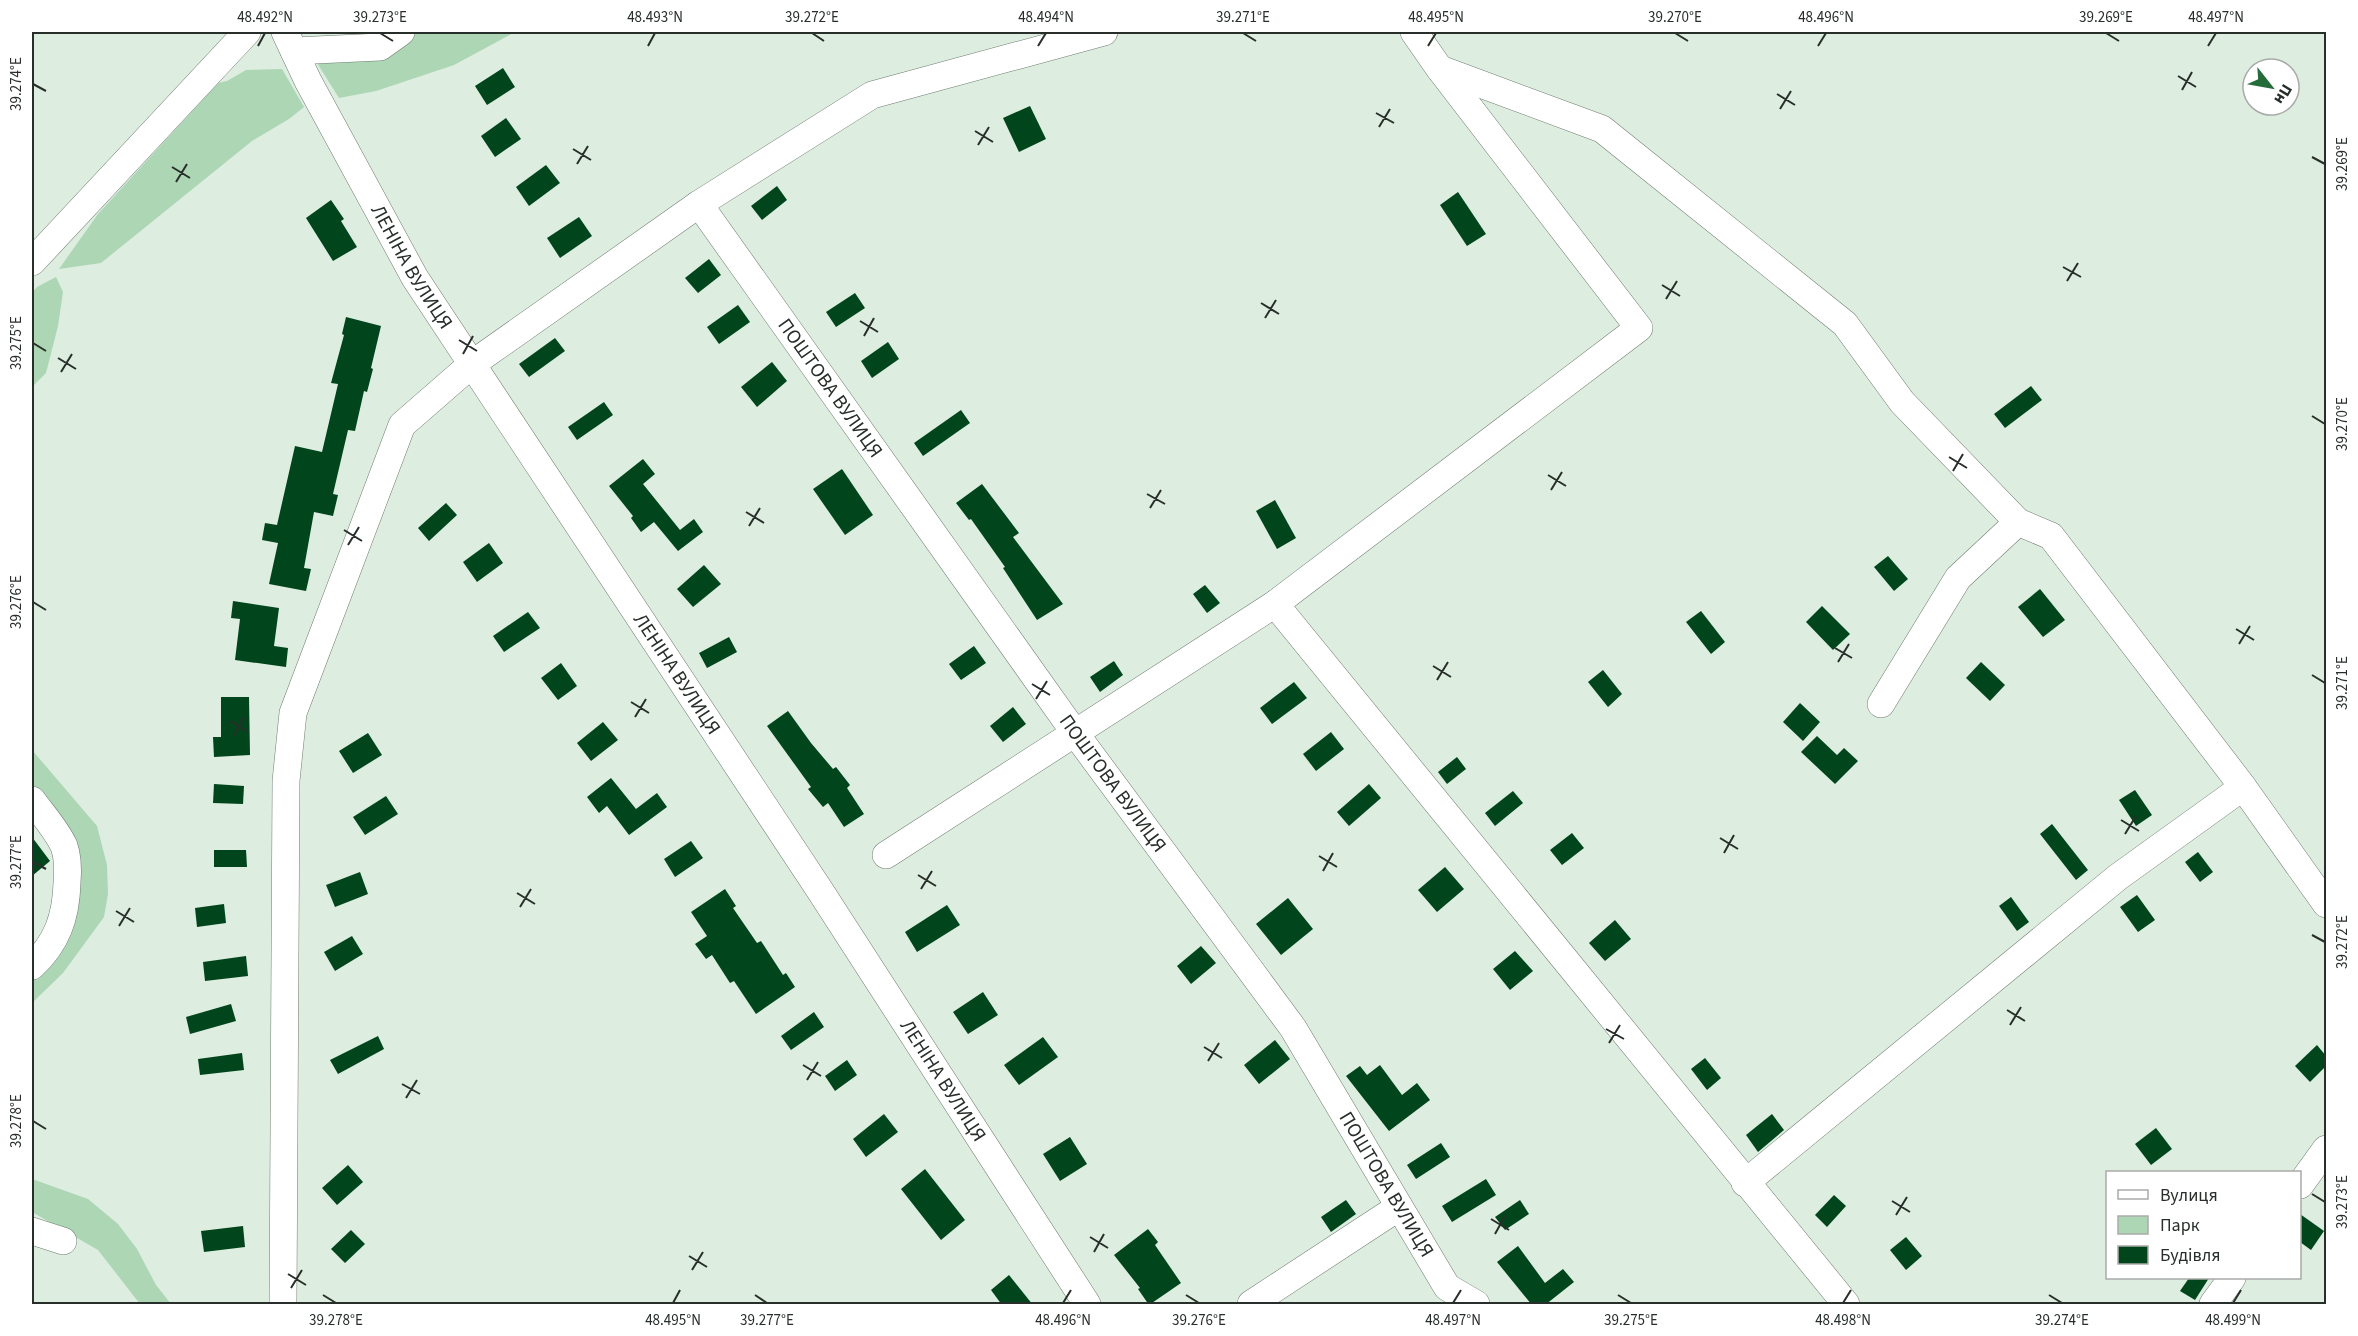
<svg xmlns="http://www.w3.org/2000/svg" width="2358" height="1336" viewBox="0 0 2358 1336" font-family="'Source Sans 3',sans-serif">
<rect width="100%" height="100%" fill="#ddede0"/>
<g fill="#add6b4">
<polygon points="412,32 515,32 454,65 376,91 339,98 317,63"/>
<polygon points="282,69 304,107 289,119 252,141 101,263 59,269 98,214 218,83 227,81 246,70"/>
<polygon points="56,277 63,292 58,326 46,373 32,387 32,293 37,287"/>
<polygon points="32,750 97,826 107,865 108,894 104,917 63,973 32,1003 32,978 71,927 43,803 32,785"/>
<polygon points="32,1179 88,1199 118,1224 137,1249 156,1285 171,1304 140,1304 98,1250 32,1212"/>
</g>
<g fill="#00451b">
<polygon points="503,68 515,87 487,105 475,86"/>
<polygon points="1030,106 1046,139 1019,152 1003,118"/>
<polygon points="506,118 521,139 495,157 481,136"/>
<polygon points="546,165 560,183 529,206 516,187"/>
<polygon points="777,186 787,200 762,220 751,206"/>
<polygon points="1458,192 1486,234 1467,246 1440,205"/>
<polygon points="331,200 344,219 341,221 357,247 333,261 306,218"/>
<polygon points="579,217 592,236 560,258 547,238"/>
<polygon points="709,259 721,275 698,293 685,278"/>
<polygon points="855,293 865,308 836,327 826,312"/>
<polygon points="738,305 750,322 719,344 707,327"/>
<polygon points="346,317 381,326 371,368 373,369 367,392 364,391 355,431 348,430 333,494 338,495 333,516 314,512 304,568 311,569 306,591 269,584 278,543 262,540 265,523 277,525 295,446 322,452 338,384 331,383 344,335 342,334"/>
<polygon points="555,338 565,351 529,377 519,364"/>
<polygon points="888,342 899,359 872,378 861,361"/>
<polygon points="772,362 787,381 757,407 741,387"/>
<polygon points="2031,386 2042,400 2005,428 1994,414"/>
<polygon points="604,402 613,415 577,440 568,427"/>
<polygon points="961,410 970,423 923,456 914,443"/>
<polygon points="643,459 655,474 643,484 680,530 694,519 703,532 678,551 654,522 641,532 631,518 633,516 609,486"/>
<polygon points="842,469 873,515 845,535 813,489"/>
<polygon points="982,484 1019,533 1013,537 1063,604 1037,620 1003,568 1005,567 971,519 969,520 956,503"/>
<polygon points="1275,500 1296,538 1277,549 1256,511"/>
<polygon points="446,503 457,515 429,541 418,528"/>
<polygon points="489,543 503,563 477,582 463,562"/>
<polygon points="1888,556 1908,579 1894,591 1874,567"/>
<polygon points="704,565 721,584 693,607 677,589"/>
<polygon points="1205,585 1220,603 1207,613 1193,594"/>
<polygon points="2040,589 2065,620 2043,637 2018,607"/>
<polygon points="233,601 279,608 274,646 288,648 286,667 235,660 240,619 231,618"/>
<polygon points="1822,606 1850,634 1833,650 1806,622"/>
<polygon points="1701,611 1725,642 1711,654 1686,622"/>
<polygon points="528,612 540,628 504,652 493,636"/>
<polygon points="729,637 737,652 707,668 699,653"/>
<polygon points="974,646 986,663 961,680 949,664"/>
<polygon points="1114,661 1123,675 1100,692 1090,677"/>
<polygon points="1981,662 2005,685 1990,701 1966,678"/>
<polygon points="561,663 577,686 558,700 541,678"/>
<polygon points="1603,670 1622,694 1608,707 1588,682"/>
<polygon points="1294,682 1307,698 1272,724 1260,708"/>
<polygon points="221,697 249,697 250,755 214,757 213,737 221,737"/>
<polygon points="1800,703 1820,722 1803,741 1783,722"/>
<polygon points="1013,707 1026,724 1003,742 990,726"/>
<polygon points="788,711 811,743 833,769 836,767 850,785 847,788 864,814 844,827 828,803 823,807 808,789 811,787 767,726"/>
<polygon points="603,722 618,740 591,761 577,743"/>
<polygon points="1331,732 1344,749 1316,771 1303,754"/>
<polygon points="368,733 382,755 353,773 339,751"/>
<polygon points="1817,736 1837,755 1844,748 1858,761 1835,784 1801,752"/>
<polygon points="1457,757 1466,769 1447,784 1438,772"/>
<polygon points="611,778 636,809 657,793 667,807 629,835 607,806 599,813 587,797"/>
<polygon points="214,784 244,786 243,804 213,803"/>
<polygon points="1369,784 1381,798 1349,826 1337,812"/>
<polygon points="2135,790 2152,815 2136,826 2119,800"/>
<polygon points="1513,791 1523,803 1495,826 1485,813"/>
<polygon points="386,796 398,814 365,835 353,817"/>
<polygon points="2052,824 2088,870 2076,880 2040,834"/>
<polygon points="1572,833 1584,848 1562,865 1550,850"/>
<polygon points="32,837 50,861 32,876"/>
<polygon points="691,841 703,858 675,877 664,859"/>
<polygon points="214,850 246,850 247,867 214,867"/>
<polygon points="2198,852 2213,872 2200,882 2185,862"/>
<polygon points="1445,867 1464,889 1437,912 1418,890"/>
<polygon points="360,872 368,894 335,907 326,885"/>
<polygon points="725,889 736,906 733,908 757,943 761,941 783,975 786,973 795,987 756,1014 734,981 730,983 712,955 706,959 695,944 707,936 691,912"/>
<polygon points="2137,895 2155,920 2138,932 2120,907"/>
<polygon points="2011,897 2029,922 2017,931 1999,906"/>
<polygon points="1288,898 1313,929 1281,955 1256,924"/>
<polygon points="224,904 226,923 197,927 195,908"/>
<polygon points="947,905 960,925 917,952 905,932"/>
<polygon points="1615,920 1631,939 1605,961 1589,943"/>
<polygon points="352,936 363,954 335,971 324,952"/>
<polygon points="1201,946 1216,963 1191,984 1177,966"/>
<polygon points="1515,951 1533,971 1510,990 1493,969"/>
<polygon points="246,956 248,976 205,981 203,962"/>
<polygon points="983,992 998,1015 968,1034 953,1012"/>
<polygon points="231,1004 236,1021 190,1034 186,1017"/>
<polygon points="814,1012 824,1027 791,1050 781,1036"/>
<polygon points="378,1036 384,1049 338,1074 330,1060"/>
<polygon points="1043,1037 1058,1057 1019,1085 1004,1065"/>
<polygon points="1275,1040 1290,1059 1259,1084 1244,1065"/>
<polygon points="2317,1045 2326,1056 2326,1066 2310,1082 2295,1066"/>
<polygon points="242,1053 244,1070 200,1075 198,1059"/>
<polygon points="1705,1058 1721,1078 1707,1090 1691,1069"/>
<polygon points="847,1060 857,1075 835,1091 825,1076"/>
<polygon points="1380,1065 1402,1095 1417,1083 1430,1100 1389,1131 1346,1076 1360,1066 1367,1075"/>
<polygon points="884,1114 898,1132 866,1157 853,1139"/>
<polygon points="1772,1114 1784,1130 1758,1152 1746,1135"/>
<polygon points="2156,1128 2172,1149 2151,1165 2135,1144"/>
<polygon points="1070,1137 1087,1164 1060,1181 1043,1154"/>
<polygon points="1441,1143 1450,1157 1416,1179 1407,1165"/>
<polygon points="348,1165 363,1182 337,1205 322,1188"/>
<polygon points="925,1169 965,1220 941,1240 901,1189"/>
<polygon points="1486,1179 1496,1195 1452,1222 1442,1206"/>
<polygon points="1834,1195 1846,1206 1827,1227 1815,1215"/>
<polygon points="1346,1200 1356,1214 1331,1232 1321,1217"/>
<polygon points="1520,1200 1529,1214 1505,1230 1495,1217"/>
<polygon points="2300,1214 2324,1231 2311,1250 2300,1242"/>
<polygon points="243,1226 245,1247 204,1252 201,1231"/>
<polygon points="1148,1229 1158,1242 1155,1245 1181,1283 1149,1305 1138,1289 1140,1288 1114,1255"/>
<polygon points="351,1230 365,1244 345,1263 331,1249"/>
<polygon points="1906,1237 1922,1256 1906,1270 1890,1250"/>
<polygon points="1518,1246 1545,1283 1563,1269 1574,1282 1545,1305 1532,1305 1497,1262"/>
<polygon points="1009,1275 1033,1305 1002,1305 991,1290"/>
<polygon points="2189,1278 2209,1278 2195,1300 2180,1291"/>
</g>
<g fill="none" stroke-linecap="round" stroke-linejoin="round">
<defs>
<g id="minor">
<path id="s1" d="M 285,32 L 308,81 L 415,278 L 819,889 L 1087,1304"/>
<polyline points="294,51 380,47 401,32"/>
<polyline points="1440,69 1602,129 1845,324 1902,402 2018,522 2051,536 2243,787 2326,904"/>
<path id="s2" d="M 699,204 L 1075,733 L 1293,1028 L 1447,1287 L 1476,1304"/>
<polyline points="32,262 247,32"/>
<polyline points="1275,604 1846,1304"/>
<polyline points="1881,704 1958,578 2018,522"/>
<path d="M 32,800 C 43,815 56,829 64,846 C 68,857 68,871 67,883 C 66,917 57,943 32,966"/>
<polyline points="886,855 1275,604 1639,328 1439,68 1414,32"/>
<polyline points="1745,1183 2118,877 2243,787"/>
<polyline points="2300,1185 2326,1149"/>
<polyline points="32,1231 63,1241"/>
<polyline points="283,1304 286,781 293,713 402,425 472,364 699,204 872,95 1104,32"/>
<polyline points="1251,1304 1399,1207"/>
<polyline points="2213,1304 2232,1278"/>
</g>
</defs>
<use href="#minor" stroke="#6e7c70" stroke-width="28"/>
<use href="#minor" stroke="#fff" stroke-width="27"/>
</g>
<path fill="none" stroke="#282e29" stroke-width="2" d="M 380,33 L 393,41M 812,33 L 824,41M 1243,33 L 1256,41M 1675,33 L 1688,41M 2106,33 L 2119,41M 258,46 L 265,33M 648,46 L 655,33M 1038,46 L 1046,33M 1428,46 L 1436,33M 1818,46 L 1826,33M 2208,46 L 2216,33M 2178,76 L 2196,87M 33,84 L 46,91M 2182,90 L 2192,72M 1777,94 L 1795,105M 1780,109 L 1791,91M 1376,113 L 1394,123M 1379,127 L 1390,109M 975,131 L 993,142M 978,145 L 989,127M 573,149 L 591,160M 2312,157 L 2325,164M 577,164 L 588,146M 172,167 L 190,178M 176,182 L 187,164M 2063,267 L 2081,277M 2067,281 L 2078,263M 1662,285 L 1680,296M 1666,299 L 1677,281M 1261,303 L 1279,314M 1265,318 L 1276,300M 860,321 L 878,332M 864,336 L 874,318M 459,340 L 477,351M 33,343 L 46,351M 463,354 L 473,336M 58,358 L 76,369M 61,372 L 72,354M 2312,416 L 2325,424M 1949,457 L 1967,468M 1953,471 L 1963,454M 1548,475 L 1566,486M 1551,490 L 1562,472M 1147,494 L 1165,504M 1150,508 L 1161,490M 746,512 L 764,523M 749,526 L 760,508M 344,530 L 362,541M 348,545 L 359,527M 33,602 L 46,610M 2236,629 L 2254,640M 2239,644 L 2250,626M 1835,648 L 1852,658M 1838,662 L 1849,644M 1433,666 L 1451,677M 2312,675 L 2325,683M 1437,680 L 1448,662M 1032,684 L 1050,695M 1036,699 L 1047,681M 631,702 L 649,713M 635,717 L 646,699M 230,721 L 248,732M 234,735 L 244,717M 2121,820 L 2139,831M 2125,834 L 2136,816M 1720,838 L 1738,849M 1724,853 L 1734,835M 1319,856 L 1337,867M 33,862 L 46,869M 1323,871 L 1333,853M 918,875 L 936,886M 921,889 L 932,871M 517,893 L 535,904M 520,907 L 531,889M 116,911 L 134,922M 119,926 L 130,908M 2312,935 L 2325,942M 2007,1010 L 2025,1021M 2010,1025 L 2021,1007M 1606,1029 L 1624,1039M 1609,1043 L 1620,1025M 1204,1047 L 1222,1058M 1208,1061 L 1219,1043M 803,1065 L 821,1076M 807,1080 L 818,1062M 402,1084 L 420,1094M 406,1098 L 417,1080M 33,1121 L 46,1129M 2312,1194 L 2325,1202M 1892,1201 L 1910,1212M 1896,1215 L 1907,1197M 1491,1219 L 1509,1230M 1495,1234 L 1505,1216M 1090,1237 L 1108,1248M 1094,1252 L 1104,1234M 689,1256 L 707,1267M 692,1270 L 703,1252M 288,1274 L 306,1285M 291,1288 L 302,1270M 323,1295 L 336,1303M 755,1295 L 767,1303M 1186,1295 L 1199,1303M 1618,1295 L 1631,1303M 2049,1295 L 2062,1303M 673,1303 L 680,1290M 1063,1303 L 1071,1290M 1453,1303 L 1461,1290M 1843,1303 L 1851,1290M 2233,1303 L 2241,1290"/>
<g text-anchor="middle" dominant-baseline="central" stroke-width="6" stroke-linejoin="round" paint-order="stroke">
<g font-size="20" fill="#282e29" stroke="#fff">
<text stroke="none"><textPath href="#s1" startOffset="267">ЛЕНІНА ВУЛИЦЯ</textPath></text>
<text stroke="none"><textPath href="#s2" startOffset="226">ПОШТОВА ВУЛИЦЯ</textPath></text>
<text stroke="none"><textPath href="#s1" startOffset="753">ЛЕНІНА ВУЛИЦЯ</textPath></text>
<text stroke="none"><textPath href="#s2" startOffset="712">ПОШТОВА ВУЛИЦЯ</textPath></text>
<text stroke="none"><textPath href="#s1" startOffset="1239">ЛЕНІНА ВУЛИЦЯ</textPath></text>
<text stroke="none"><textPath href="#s2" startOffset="1198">ПОШТОВА ВУЛИЦЯ</textPath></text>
</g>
</g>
<rect width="2358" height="1336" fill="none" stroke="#ffffff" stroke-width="66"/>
<rect x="2106" y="1171" width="195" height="108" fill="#ffffff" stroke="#a9aba9" stroke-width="1.5"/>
<rect x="2118" y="1190" width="30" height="9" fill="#ffffff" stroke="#a9aba9" stroke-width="1.5"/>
<text x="2160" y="1201" font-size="18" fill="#282e29">Вулиця</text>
<rect x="2118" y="1216" width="30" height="18" fill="#add6b4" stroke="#a9aba9" stroke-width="1.5"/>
<text x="2160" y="1231" font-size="18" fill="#282e29">Парк</text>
<rect x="2118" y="1246" width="30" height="18" fill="#00451b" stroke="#a9aba9" stroke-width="1.5"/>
<text x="2160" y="1261" font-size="18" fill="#282e29">Будівля</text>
<g transform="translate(2271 87) rotate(121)"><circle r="28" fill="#ffffff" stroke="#a9aba9" stroke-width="1.5"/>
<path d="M0-4.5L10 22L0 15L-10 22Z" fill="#246c39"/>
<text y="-9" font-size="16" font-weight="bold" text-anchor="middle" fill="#282e29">Пн</text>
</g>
<rect x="33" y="33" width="2292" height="1270" fill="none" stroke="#282e29" stroke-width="2"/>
<g font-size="15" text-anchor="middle" fill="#282e29">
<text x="265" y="22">48.492°N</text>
<text x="380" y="22">39.273°E</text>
<text x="655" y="22">48.493°N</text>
<text x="812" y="22">39.272°E</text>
<text x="1046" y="22">48.494°N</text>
<text x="1243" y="22">39.271°E</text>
<text x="1436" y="22">48.495°N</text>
<text x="1675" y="22">39.270°E</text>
<text x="1826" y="22">48.496°N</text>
<text x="2106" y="22">39.269°E</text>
<text x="2216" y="22">48.497°N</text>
<text transform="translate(16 84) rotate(-90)" y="5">39.274°E</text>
<text transform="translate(2342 164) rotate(-90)" y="5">39.269°E</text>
<text transform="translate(16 343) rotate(-90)" y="5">39.275°E</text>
<text transform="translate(2342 424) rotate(-90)" y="5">39.270°E</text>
<text transform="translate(16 602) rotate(-90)" y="5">39.276°E</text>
<text transform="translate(2342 683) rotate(-90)" y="5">39.271°E</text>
<text transform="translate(16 862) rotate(-90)" y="5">39.277°E</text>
<text transform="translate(2342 942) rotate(-90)" y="5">39.272°E</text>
<text transform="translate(16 1121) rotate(-90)" y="5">39.278°E</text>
<text transform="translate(2342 1202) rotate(-90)" y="5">39.273°E</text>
<text x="336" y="1325">39.278°E</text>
<text x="673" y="1325">48.495°N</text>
<text x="767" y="1325">39.277°E</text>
<text x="1063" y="1325">48.496°N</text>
<text x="1199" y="1325">39.276°E</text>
<text x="1453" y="1325">48.497°N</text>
<text x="1631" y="1325">39.275°E</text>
<text x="1843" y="1325">48.498°N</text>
<text x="2062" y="1325">39.274°E</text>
<text x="2233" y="1325">48.499°N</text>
</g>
</svg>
